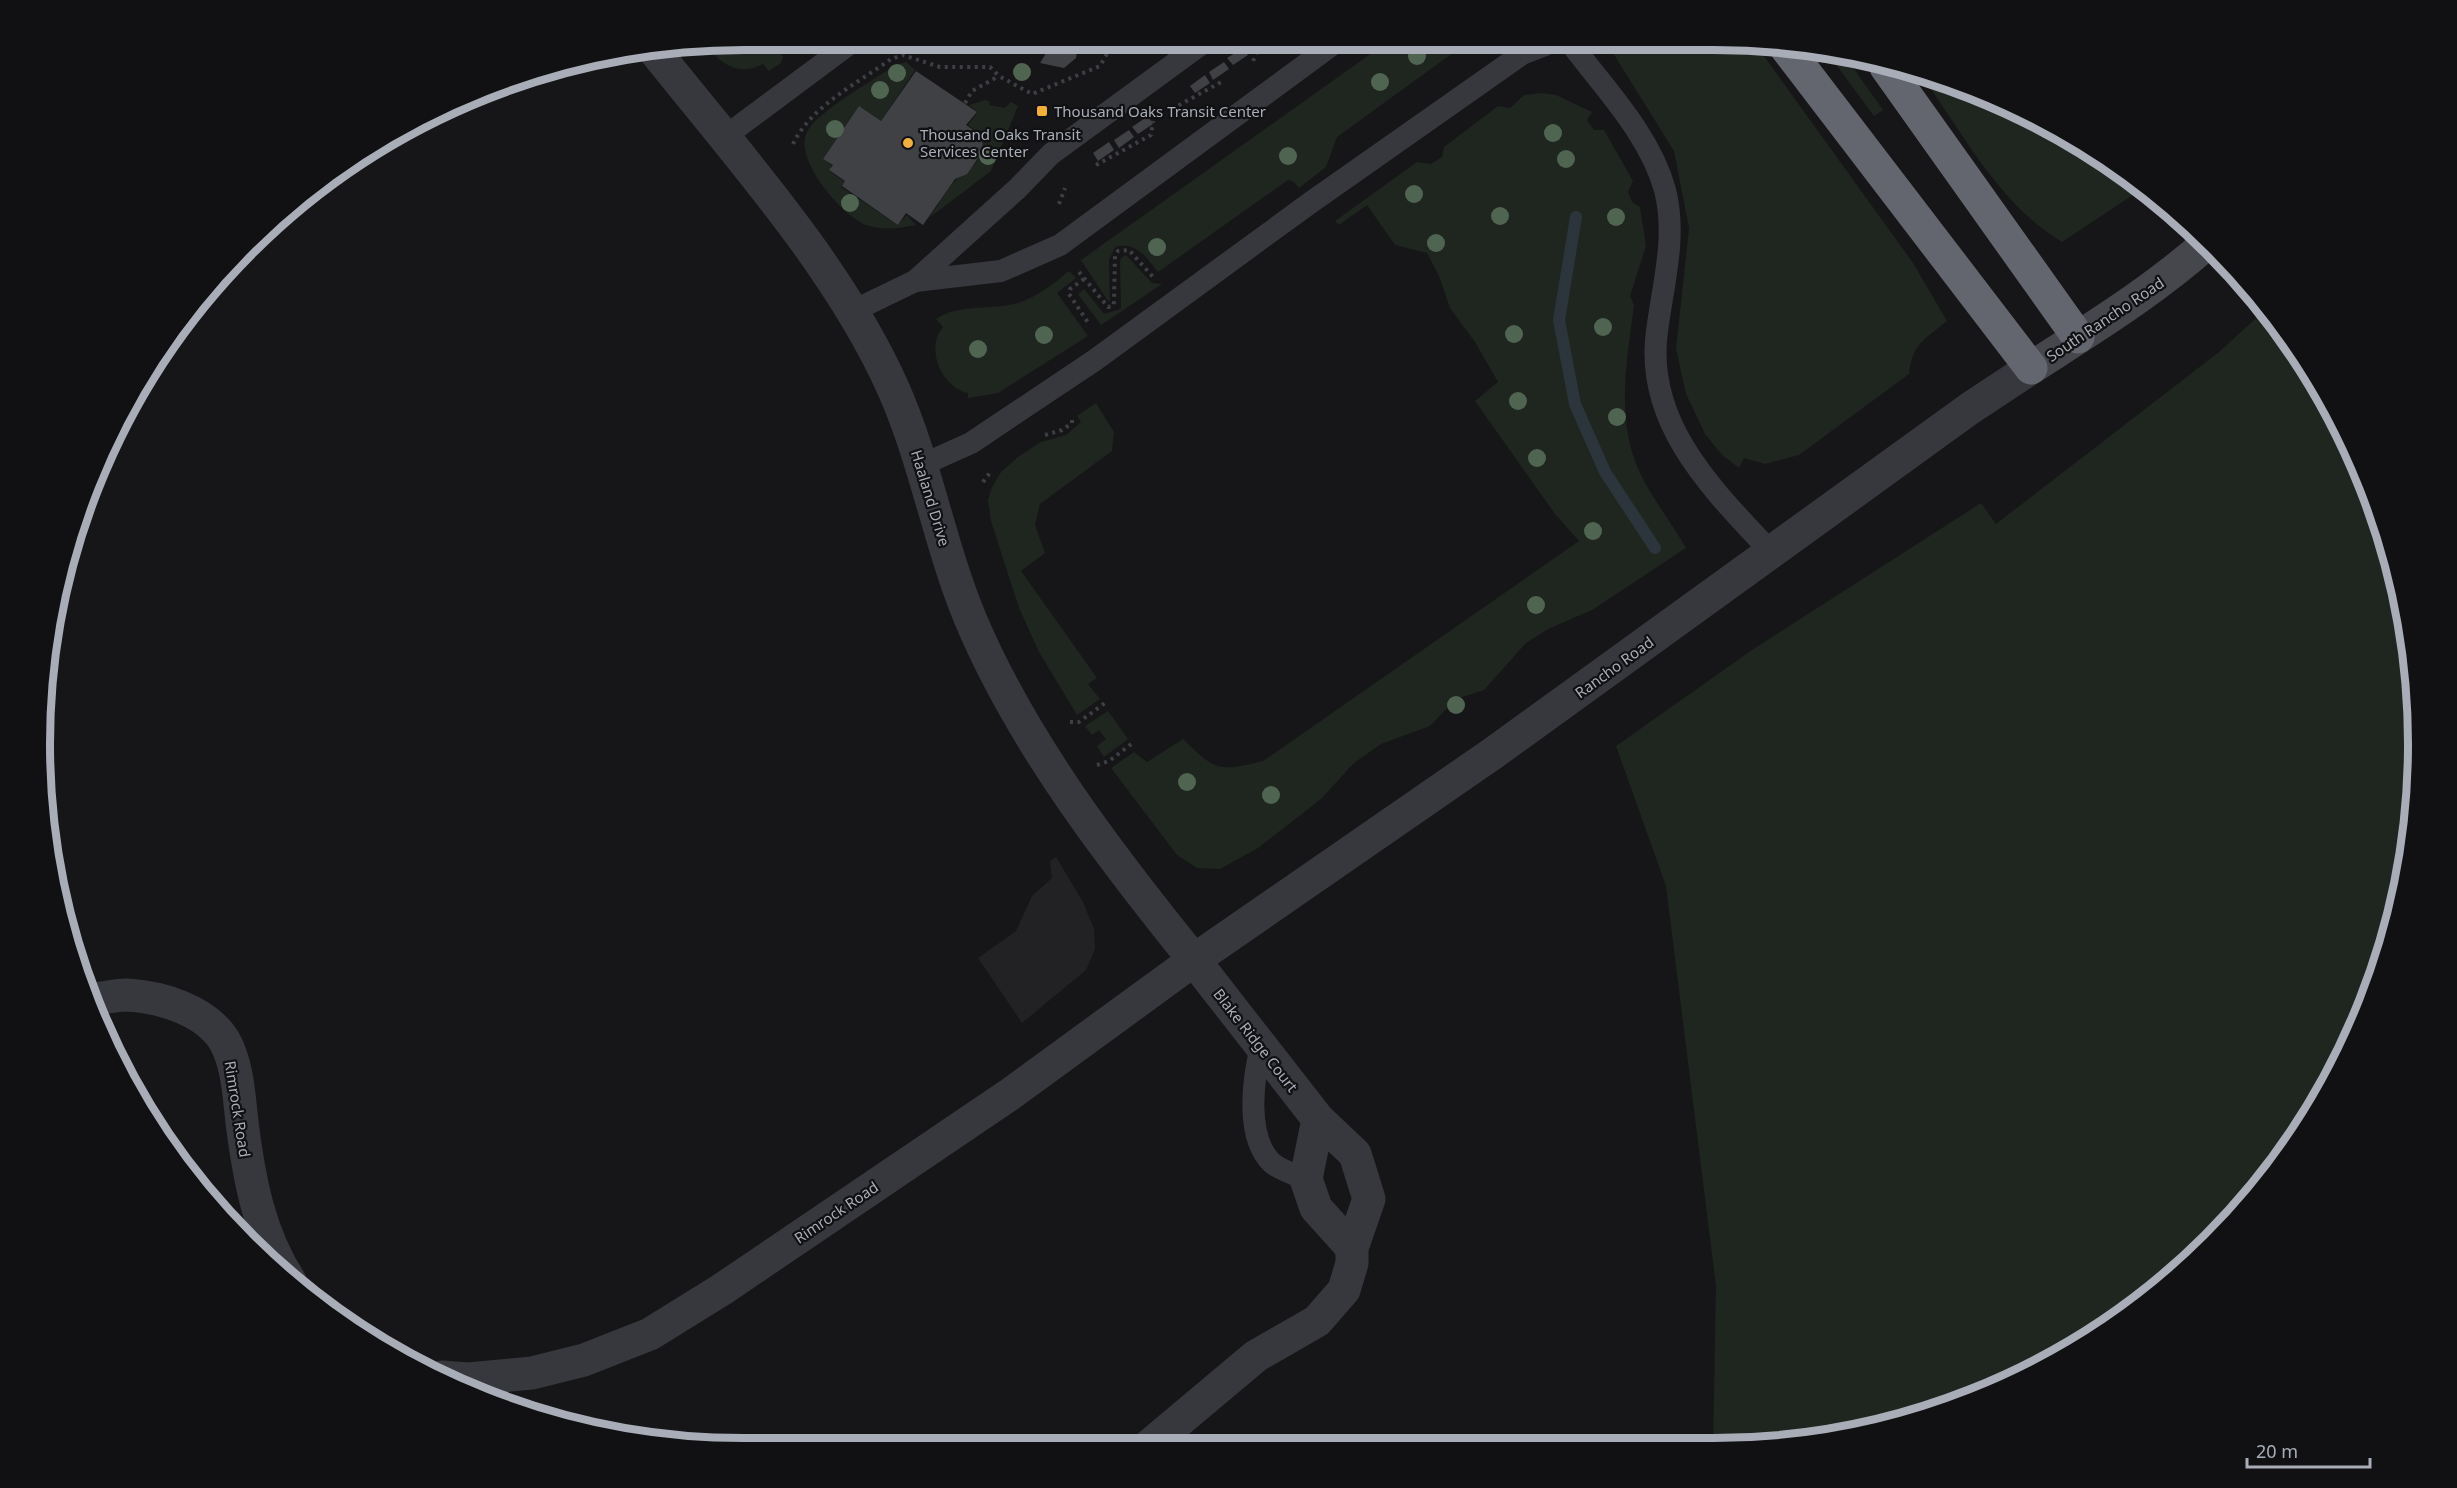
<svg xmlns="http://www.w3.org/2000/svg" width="2457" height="1488" viewBox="0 0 2457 1488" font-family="'Noto Sans',sans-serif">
<rect width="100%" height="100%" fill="#161618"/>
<polygon fill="#222225" points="1056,857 1083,902 1094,929 1095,949 1086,970 1022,1023 978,958 1016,931 1032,896 1052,878 1050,861"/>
<g fill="#1e261f">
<path d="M 705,45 L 775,45 L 783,57 L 781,63 L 769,71 L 763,64 C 739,77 721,64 705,45 Z"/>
<path d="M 1383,45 L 1464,45 L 1337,137 L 1326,167 L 1299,188 L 1294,182 L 1288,180 L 1158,272 C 1146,257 1136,241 1115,247 L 1109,260 L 1110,301 L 1108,301 L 1081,260 Z"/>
<path d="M 1608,45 L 1756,45 L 1913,263 L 1947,321 C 1925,339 1912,344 1909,374 L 1799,455 L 1765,464 L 1744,458 L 1739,468 L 1722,455 L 1705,434 L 1686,394 L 1676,349 L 1689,228 L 1674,151 Z"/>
<polygon points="1826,51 1844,55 1883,110 1874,116"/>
<path d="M 906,62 L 915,70 L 881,121 L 859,106 L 823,159 L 832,165 L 829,171 L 845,182 L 841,187 L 898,225 L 907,215 L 916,225 C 899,228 883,231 866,225 C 842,215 791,158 808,130 C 820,110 875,79 896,65 Z"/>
<path d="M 1922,76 L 1982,93 L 2145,187 L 2062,242 C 1999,204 1964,135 1922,76 Z"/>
<path d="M 1541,93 L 1556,95 L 1592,112 L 1587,120 L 1594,130 L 1604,130 L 1633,181 L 1628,192 L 1632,202 L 1640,207 L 1646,246 L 1630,296 L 1634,305 C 1627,360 1615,420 1640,473 C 1653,500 1672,523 1686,548 L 1592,610 L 1548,629 L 1526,643 L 1484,690 L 1456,699 L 1430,726 L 1381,744 L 1354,763 L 1321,799 L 1258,848 L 1220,869 L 1197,868 L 1177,855 L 1111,768 L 1134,752 L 1147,762 L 1183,739 C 1216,771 1218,772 1263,761 L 1579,541 L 1555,514 L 1475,401 L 1498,382 L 1475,342 L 1450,308 L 1439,276 L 1427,253 L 1395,245 L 1367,205 L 1339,225 L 1335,221 L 1417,162 L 1431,164 L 1442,157 L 1444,147 L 1498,106 L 1510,108 L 1524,95 Z"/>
<path d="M 985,100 L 990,102 L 989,105 L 1005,108 L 1011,102 L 1018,106 L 991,171 L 929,218 C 938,207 947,187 957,179 C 974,165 984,161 983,136 L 968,125 L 978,112 L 969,105 Z"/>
<polygon points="1126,255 1152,283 1162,284 1101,325 1078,294 1084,289 1104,314 1121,309 1120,262 1121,258"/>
<path d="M 1069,271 L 1076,278 L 1057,293 L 1088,336 L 998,393 L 968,398 L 968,393 C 941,387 925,348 943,327 L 936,319 C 960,303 991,311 1018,303 C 1037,297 1053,284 1069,271 Z"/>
<polygon points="2265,310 2323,391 2380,517 2412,652 2417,790 2394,926 2345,1056 2273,1173 2178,1274 2065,1355 1896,1425 1759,1447 1713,1447 1716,1286 1666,886 1616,746 1752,650 1981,503 1996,524 2219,352"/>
<polygon points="1096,403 1114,432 1112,451 1040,504 1035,525 1045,553 1021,571 1097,678 1088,684 1100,699 1077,715 1039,652 1019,608 991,521 988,500 992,487 1001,472 1018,457 1041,442 1066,435 1081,422 1077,416"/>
<polygon points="1108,711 1128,739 1104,757 1097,746 1106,739 1099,730 1092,735 1085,726"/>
</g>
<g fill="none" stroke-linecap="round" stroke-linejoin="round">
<polyline stroke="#2c353c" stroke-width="12" points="1576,217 1559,320 1575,404 1605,472 1655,548"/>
</g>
<g fill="#404145">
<polygon points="1051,45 1078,45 1076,58 1064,68 1040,63"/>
<polygon points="1243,48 1248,55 1233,65 1227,58"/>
<polygon points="1224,62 1229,69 1213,80 1209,72"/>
<polygon points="916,71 977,112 966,125 982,136 983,151 967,174 955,179 923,225 906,213 898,225 842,186 845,181 829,170 833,165 823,159 859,106 881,121"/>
<polygon points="1205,75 1210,83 1195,93 1190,86"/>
<polygon points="1148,116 1153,124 1138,134 1132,127"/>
<polygon points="1129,130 1134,137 1119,148 1114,140"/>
<polygon points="1109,142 1114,150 1098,161 1093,153"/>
</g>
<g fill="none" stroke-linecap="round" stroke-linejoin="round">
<g stroke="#3d3f44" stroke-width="4" stroke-dasharray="3 4.5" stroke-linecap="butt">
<polyline points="1253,61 1260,45"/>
<polyline points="965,103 972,91 999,76"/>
<polyline points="1172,109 1223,81"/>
<path d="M 793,144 C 811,106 858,83 891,59 L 903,55 L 940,67 L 990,67 L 999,76 L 1032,94 L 1100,66 L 1112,45"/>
<polyline points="1096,165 1151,135 1153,121"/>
<polyline points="1059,204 1065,188"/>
<polyline points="1079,272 1108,307 1113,306 1114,302 1115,255 1118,251 1129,250 1153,277"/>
<polyline points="1084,279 1070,289 1069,294 1089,324"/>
<polyline points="1045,435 1062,430 1072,423 1072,416"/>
<polyline points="983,482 992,470"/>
<polyline points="1070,722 1079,722 1105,703"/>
<polyline points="1097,765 1109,761 1134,742"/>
</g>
<g stroke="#37383d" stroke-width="22">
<path d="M 1572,45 C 1605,89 1650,135 1665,190 C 1677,237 1663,284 1657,331 C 1644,424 1714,491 1772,553"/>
<polyline points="723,138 848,45"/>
<polyline points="915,281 1001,271 1060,245 1332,45"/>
<polyline points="853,311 915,281 1017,189 1051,154 1200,45"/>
<polyline points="922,465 971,443 1095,360 1310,203 1522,54 1545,45"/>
<path d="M 1261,1047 C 1253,1079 1245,1137 1272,1163 C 1280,1170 1296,1175 1306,1179"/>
</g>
<g stroke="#37383d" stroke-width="33">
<path d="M 91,1000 C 102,998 116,995 127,995 C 161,997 205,1010 224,1040 C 239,1066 239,1101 243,1130 C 250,1183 260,1235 290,1281"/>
<polyline points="1318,1119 1306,1179 1316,1208 1352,1248"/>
<polyline points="442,1377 468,1379 532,1373 584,1360 650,1334 721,1290 1009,1095 1194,960 1318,1119 1355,1154 1369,1199 1352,1248 1352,1263 1344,1290 1317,1321 1256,1356 1150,1445"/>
</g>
<path stroke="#37383d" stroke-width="33" d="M 650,45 C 734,151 838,265 893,388 C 926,462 939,543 970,618 C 1022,742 1110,856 1194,960 L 1492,754 L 1969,409 L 2031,368"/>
<path stroke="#45474d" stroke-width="33" d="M 2031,368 C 2091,329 2152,292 2206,244"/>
<g stroke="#63666e" stroke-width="33">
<polyline points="1784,45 2031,368"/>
<polyline points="1886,67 2078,337"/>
</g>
</g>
<g fill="#506452">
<circle cx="1417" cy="56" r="9"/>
<circle cx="1022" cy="72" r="9"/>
<circle cx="897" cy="73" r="9"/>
<circle cx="1380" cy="82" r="9"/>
<circle cx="880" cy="90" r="9"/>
<circle cx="835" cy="129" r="9"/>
<circle cx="1553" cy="133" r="9"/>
<circle cx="988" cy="156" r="9"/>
<circle cx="1288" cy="156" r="9"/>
<circle cx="1566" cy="159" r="9"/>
<circle cx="1414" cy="194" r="9"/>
<circle cx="850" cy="203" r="9"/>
<circle cx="1500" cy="216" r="9"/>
<circle cx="1616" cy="217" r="9"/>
<circle cx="1436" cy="243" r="9"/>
<circle cx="1157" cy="247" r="9"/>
<circle cx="1603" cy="327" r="9"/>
<circle cx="1514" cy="334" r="9"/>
<circle cx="1044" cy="335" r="9"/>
<circle cx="978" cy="349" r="9"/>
<circle cx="1518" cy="401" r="9"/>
<circle cx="1617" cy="417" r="9"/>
<circle cx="1537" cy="458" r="9"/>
<circle cx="1593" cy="531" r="9"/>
<circle cx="1536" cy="605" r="9"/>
<circle cx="1456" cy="705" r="9"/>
<circle cx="1187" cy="782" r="9"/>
<circle cx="1271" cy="795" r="9"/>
</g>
<g fill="#f2b134" stroke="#111113" stroke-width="2">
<rect x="1036" y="105" width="12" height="12" rx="3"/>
<circle cx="908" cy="143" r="6"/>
</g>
<g text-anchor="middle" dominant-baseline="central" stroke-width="4.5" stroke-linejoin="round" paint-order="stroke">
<g font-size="15" fill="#a8adb8" stroke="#111113" text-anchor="start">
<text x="1054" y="111">Thousand Oaks Transit Center</text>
<text x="920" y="134">Thousand Oaks Transit<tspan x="920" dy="17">Services Center</tspan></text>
</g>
<g font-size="15" fill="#a8adb8" stroke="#111113">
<text transform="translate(2105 319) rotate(-34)">South Rancho Road</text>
<text transform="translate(931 498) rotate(73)">Haaland Drive</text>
<text transform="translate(1614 667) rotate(-36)">Rancho Road</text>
<text transform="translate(1256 1040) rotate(52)">Blake Ridge Court</text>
<text transform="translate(238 1109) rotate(81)">Rimrock Road</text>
<text transform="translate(836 1212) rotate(-34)">Rimrock Road</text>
</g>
</g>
<path d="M0 0H2457V1488H0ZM744 50H1714A694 694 0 0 1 2408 744V744A694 694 0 0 1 1714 1438H744A694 694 0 0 1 50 744V744A694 694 0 0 1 744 50Z" fill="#111113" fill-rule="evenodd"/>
<path fill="none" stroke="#a8adb8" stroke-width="8" d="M744 50H1714A694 694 0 0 1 2408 744V744A694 694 0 0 1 1714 1438H744A694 694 0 0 1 50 744V744A694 694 0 0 1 744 50Z"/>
<path d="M2247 1458v9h123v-9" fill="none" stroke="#a8adb8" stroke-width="3"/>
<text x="2256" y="1458" font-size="18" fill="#a8adb8" stroke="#111113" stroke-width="4.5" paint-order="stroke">20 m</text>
</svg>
